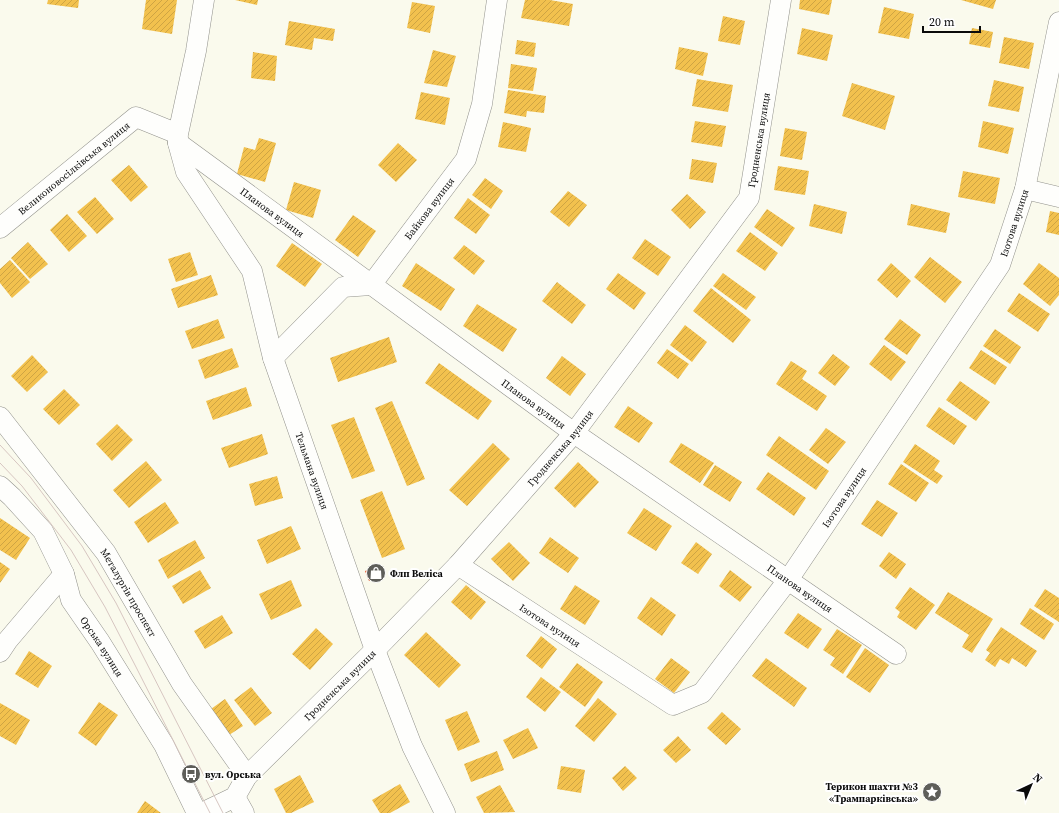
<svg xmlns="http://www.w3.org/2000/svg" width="1059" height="813" viewBox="0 0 1059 813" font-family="'Source Serif 4',serif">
<defs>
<pattern id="homes-hatch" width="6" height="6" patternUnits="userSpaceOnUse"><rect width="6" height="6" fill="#f2c14e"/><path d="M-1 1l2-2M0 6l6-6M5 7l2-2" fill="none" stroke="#cea443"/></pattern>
<pattern id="shops-hatch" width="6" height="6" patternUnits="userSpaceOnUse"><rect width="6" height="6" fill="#e4572e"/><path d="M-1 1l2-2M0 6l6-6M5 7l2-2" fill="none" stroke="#b74625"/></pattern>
</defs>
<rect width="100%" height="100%" fill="#fafaed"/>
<g fill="url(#homes-hatch)">
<polygon points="48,0 79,0 78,8 47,4"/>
<polygon points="146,0 177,0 172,34 142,29"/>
<polygon points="235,0 258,0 257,5"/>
<polygon points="525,0 550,0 573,4 569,26 521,18"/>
<polygon points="800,0 832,0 829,15 799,9"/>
<polygon points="961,0 996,0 993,9"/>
<polygon points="412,2 435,6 430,33 407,28"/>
<polygon points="884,7 914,14 909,39 878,33"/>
<polygon points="723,16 745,21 740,45 718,41"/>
<polygon points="289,21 335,29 333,41 314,38 312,50 285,45"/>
<polygon points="802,28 833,35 827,61 797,54"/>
<polygon points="972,28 993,32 990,48 969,44"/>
<polygon points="1004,37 1034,43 1029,69 999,63"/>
<polygon points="517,40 536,43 534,57 515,54"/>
<polygon points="679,47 708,53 703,76 675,69"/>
<polygon points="433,50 456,56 447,87 424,83"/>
<polygon points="253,52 277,56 275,81 251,78"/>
<polygon points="511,64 537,68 533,91 508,88"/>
<polygon points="697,79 733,85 728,112 692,106"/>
<polygon points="994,80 1024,87 1019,112 988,106"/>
<polygon points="852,83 895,96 885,130 842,116"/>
<polygon points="508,90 546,96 544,113 527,111 526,117 504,113"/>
<polygon points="421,92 450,98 445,125 415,119"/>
<polygon points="695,121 726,126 722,147 691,142"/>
<polygon points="983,121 1014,128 1008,154 978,147"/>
<polygon points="503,122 531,128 526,152 498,147"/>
<polygon points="785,128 807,132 802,160 780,156"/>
<polygon points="259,138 276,143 265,182 237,174 244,147 255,150"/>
<polygon points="398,143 417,160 396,182 378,165"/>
<polygon points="692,159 717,163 713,183 689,179"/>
<polygon points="129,165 148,187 131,202 111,180"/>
<polygon points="778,166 809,171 805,195 774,190"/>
<polygon points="963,171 1000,178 995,204 958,197"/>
<polygon points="485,178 503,191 491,209 472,195"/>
<polygon points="294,182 321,190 313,218 286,210"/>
<polygon points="568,191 587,205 569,227 550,212"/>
<polygon points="687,194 706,212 690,229 671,210"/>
<polygon points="95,197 114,219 97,234 77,212"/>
<polygon points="468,198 490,215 476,234 454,218"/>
<polygon points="814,204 847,212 842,234 809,226"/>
<polygon points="911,204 950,213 946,233 907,225"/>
<polygon points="767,209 795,228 782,247 754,227"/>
<polygon points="1050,211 1059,213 1059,235 1046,232"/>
<polygon points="67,214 87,236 69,252 50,230"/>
<polygon points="353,215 376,231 358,257 335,240"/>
<polygon points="750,232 778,253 765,271 736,251"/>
<polygon points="645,239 671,257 658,276 632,258"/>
<polygon points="28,242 48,264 30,279 11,258"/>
<polygon points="292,243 322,264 305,287 276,266"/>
<polygon points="464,245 485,261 474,275 453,258"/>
<polygon points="190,252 198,275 176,282 168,259"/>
<polygon points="930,257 962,282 945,303 914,277"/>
<polygon points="10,260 30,282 12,298 0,283 0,269"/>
<polygon points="416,263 455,289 441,311 402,286"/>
<polygon points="891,263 911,281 897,298 877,280"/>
<polygon points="1039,263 1059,278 1059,295 1050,306 1023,284"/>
<polygon points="618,273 646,293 634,310 606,289"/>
<polygon points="723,273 756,297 746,310 713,286"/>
<polygon points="211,275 218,295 178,308 171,289"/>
<polygon points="557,282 586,305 572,324 542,301"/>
<polygon points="711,288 751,320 733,343 693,311"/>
<polygon points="1019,293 1050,314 1038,332 1007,311"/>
<polygon points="477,304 517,329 503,352 463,326"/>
<polygon points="218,319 225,338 192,349 185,331"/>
<polygon points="900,319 921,335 907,355 884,339"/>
<polygon points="685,325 707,342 692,362 670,345"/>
<polygon points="995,329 1021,347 1010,364 983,346"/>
<polygon points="389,337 397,362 338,382 330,358"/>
<polygon points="884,345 906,362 891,381 869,364"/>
<polygon points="232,348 239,367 205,379 198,360"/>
<polygon points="667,349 689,364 678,379 657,363"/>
<polygon points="981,350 1007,367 995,385 969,368"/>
<polygon points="833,354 850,367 835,386 818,373"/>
<polygon points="32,355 48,372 27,392 11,376"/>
<polygon points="562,356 586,374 570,396 546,378"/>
<polygon points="791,361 807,371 802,379 827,396 817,411 776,384"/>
<polygon points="439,363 492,401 478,420 425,383"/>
<polygon points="960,381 990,402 976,421 946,400"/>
<polygon points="246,387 252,406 213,420 206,401"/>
<polygon points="64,389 80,405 59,425 43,409"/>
<polygon points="392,401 425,479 407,486 375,408"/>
<polygon points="628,406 653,423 639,443 614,427"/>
<polygon points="939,407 967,426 954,445 926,426"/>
<polygon points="354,417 375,471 352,479 331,425"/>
<polygon points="117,424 133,440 112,461 96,444"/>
<polygon points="826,428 846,442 828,464 809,450"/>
<polygon points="262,434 268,454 229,468 221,448"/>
<polygon points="779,436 829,471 816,490 766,455"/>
<polygon points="493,443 510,459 467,506 449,490"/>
<polygon points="681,443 714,463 700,483 669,462"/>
<polygon points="915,444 940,461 934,470 943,476 937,484 903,462"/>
<polygon points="146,461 162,480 129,508 113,490"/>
<polygon points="578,462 599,482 575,508 554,488"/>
<polygon points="901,464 929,483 916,502 888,484"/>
<polygon points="715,465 742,482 730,502 703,485"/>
<polygon points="768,472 806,498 794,516 756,489"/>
<polygon points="277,476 283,498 255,506 249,484"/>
<polygon points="382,491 405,549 382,558 360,500"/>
<polygon points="877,500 898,513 882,537 861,524"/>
<polygon points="165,502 179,523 148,543 134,522"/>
<polygon points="644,508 672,526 656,551 627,533"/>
<polygon points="0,518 30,538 16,560 0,550"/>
<polygon points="291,526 301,549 267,564 257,540"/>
<polygon points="550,537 579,558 568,573 539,553"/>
<polygon points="195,540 205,558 168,579 158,560"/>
<polygon points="509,542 530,563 513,581 491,559"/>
<polygon points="696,542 712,554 698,574 681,563"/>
<polygon points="889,552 906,564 896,579 879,566"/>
<polygon points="0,562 10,569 0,583"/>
<polygon points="200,570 211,588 183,604 172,586"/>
<polygon points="730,570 752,587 740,602 719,586"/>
<polygon points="291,580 302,606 271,620 259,594"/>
<polygon points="466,585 486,602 471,620 451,602"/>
<polygon points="575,585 600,601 585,625 560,609"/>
<polygon points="910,587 935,605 916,630 897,617 900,612 895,608"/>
<polygon points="1045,589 1059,598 1059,622 1034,606"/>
<polygon points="948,592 993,619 972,653 962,647 969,635 935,613"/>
<polygon points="651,597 676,615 662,636 637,618"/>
<polygon points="1030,608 1054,624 1044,640 1020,624"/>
<polygon points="798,613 822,629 808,649 784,633"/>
<polygon points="222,615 233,633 205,649 194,631"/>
<polygon points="1001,627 1037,651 1026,667 1012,658 1009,664 1000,659 995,667 985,660 990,653 986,650"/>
<polygon points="316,628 333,644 310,670 292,654"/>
<polygon points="837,629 862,645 843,674 830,665 835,658 823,650"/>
<polygon points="426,632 461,665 439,688 404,655"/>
<polygon points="541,636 557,649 542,669 526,656"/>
<polygon points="865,648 889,665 870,693 846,677"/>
<polygon points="29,651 52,666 38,688 15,674"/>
<polygon points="671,658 690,672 674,693 655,679"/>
<polygon points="766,658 807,688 794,707 752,676"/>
<polygon points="577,663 603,682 585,707 559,687"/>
<polygon points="541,677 561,692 545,712 526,697"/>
<polygon points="251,687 272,713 255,726 234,700"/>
<polygon points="598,698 617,714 594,742 575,726"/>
<polygon points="225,699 243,726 229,735 211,709"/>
<polygon points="99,702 118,715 96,746 78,733"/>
<polygon points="0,703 30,720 16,745 0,736"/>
<polygon points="467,711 480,742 458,751 445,720"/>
<polygon points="722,712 741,729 726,745 707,728"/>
<polygon points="528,728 538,748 513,759 503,740"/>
<polygon points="678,736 691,750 676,763 663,750"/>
<polygon points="497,751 504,770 471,782 464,764"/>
<polygon points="561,766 585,770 581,793 557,789"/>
<polygon points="625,766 637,778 623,791 612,778"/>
<polygon points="300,775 314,802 291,813 286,813 274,789"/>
<polygon points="400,784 410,802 390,813 380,813 372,800"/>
<polygon points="500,785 515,812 484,813 476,797"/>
<polygon points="145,801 161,813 137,813"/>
</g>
<polygon fill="url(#shops-hatch)" points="379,566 383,576 369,581 365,571"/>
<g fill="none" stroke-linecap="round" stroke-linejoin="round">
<defs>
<g id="minor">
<path id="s1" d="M 178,138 L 178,143 L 186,172 L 252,271 L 273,358 L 375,650 L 412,746 L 445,813"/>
<path id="s2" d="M 178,143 L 574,433 L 788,580 L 896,654"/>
<polyline points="1025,189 1059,197"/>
<path id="s3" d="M 0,228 L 136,117 L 178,134 L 196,51 L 204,0"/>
<path id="s4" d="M 273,358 L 343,287 L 371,285 L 466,159 L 482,104 L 497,0"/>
<path id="s5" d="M 0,417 L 106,553 L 182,684 L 247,776"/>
<path id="s6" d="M 0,486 L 12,497 L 43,531 L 64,574 L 71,600 L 100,642 L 164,745 L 197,813"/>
<path id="s7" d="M 458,565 L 673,705 L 702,693 L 788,580 L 1000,265 L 1025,189 L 1059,22"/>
<polyline points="0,652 8,640 64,574"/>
<polyline points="235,797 244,813"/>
<path id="s8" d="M 204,813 L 208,810 L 235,797 L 247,776 L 375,650 L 458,565 L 574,433 L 749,198 L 781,0"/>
</g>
</defs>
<use href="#minor" stroke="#92928c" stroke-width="21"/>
<use href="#minor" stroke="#fefefc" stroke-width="20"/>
<g stroke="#d7c6c1" stroke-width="1">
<polyline points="0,445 31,478 82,546 116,603 223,813"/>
<polyline points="0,463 22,486 71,550 105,607 136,667 210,813"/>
</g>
</g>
<defs>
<symbol id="shop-disc" viewBox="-11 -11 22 22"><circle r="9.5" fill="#5e5e59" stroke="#fff"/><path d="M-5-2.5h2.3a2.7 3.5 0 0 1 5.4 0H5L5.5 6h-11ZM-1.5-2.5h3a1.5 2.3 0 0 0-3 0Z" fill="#fff"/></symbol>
<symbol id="bus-disc" viewBox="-11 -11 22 22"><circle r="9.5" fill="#5e5e59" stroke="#fff"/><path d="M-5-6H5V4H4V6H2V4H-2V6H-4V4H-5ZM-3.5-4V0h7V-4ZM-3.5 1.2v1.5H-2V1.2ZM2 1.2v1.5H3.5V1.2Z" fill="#fff"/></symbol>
<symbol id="sight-disc" viewBox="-11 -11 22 22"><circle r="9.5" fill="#5e5e59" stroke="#fff"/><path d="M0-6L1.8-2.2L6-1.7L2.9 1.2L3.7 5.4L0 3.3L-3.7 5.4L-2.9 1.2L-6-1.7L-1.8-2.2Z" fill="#fff"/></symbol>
</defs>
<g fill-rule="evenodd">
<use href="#shop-disc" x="365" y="562" width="22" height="22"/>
<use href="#bus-disc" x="180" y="763" width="22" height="22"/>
<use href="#sight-disc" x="921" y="781" width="22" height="22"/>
</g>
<g text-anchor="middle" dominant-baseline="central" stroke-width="4" stroke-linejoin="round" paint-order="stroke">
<g font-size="10" fill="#0a0a0a" stroke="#fff">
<text stroke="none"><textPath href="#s8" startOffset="885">Гродненська вулиця</textPath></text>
<text stroke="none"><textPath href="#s3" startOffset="95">Великоновосілківська вулиця</textPath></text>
<text stroke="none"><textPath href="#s4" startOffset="224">Байкова вулиця</textPath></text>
<text stroke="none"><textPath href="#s2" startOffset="117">Планова вулиця</textPath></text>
<text stroke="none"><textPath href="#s7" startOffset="854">Ізотова вулиця</textPath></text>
<text stroke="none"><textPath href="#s2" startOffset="441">Планова вулиця</textPath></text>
<text stroke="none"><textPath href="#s8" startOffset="513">Гродненська вулиця</textPath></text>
<text stroke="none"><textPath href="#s1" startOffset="363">Тельмана вулиця</textPath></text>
<text stroke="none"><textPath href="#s7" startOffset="530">Ізотова вулиця</textPath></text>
<text stroke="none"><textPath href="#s2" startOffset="765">Планова вулиця</textPath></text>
<text stroke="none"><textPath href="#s5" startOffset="218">Металургів проспект</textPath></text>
<text stroke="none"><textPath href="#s7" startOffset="110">Ізотова вулиця</textPath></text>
<text stroke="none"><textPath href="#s6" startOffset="193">Орська вулиця</textPath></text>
<text stroke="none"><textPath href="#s8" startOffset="189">Гродненська вулиця</textPath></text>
</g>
<g font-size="10" font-weight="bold" fill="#0a0a0a" stroke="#fff" text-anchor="start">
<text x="390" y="573">Флп Веліса</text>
<text x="205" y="774">вул. Орська</text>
<text x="918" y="786" text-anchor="end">Терикон шахти №3<tspan x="918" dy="12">«Трампарківська»</tspan></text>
</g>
</g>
<g transform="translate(1031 785) rotate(44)" stroke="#ffffff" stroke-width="3" paint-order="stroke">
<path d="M0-3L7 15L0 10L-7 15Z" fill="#0a0a0a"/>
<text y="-6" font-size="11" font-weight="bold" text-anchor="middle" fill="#0a0a0a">N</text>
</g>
<path d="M923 26v6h57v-6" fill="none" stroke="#0a0a0a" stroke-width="2"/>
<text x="929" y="26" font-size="12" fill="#0a0a0a" stroke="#ffffff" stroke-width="3" paint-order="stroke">20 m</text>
</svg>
